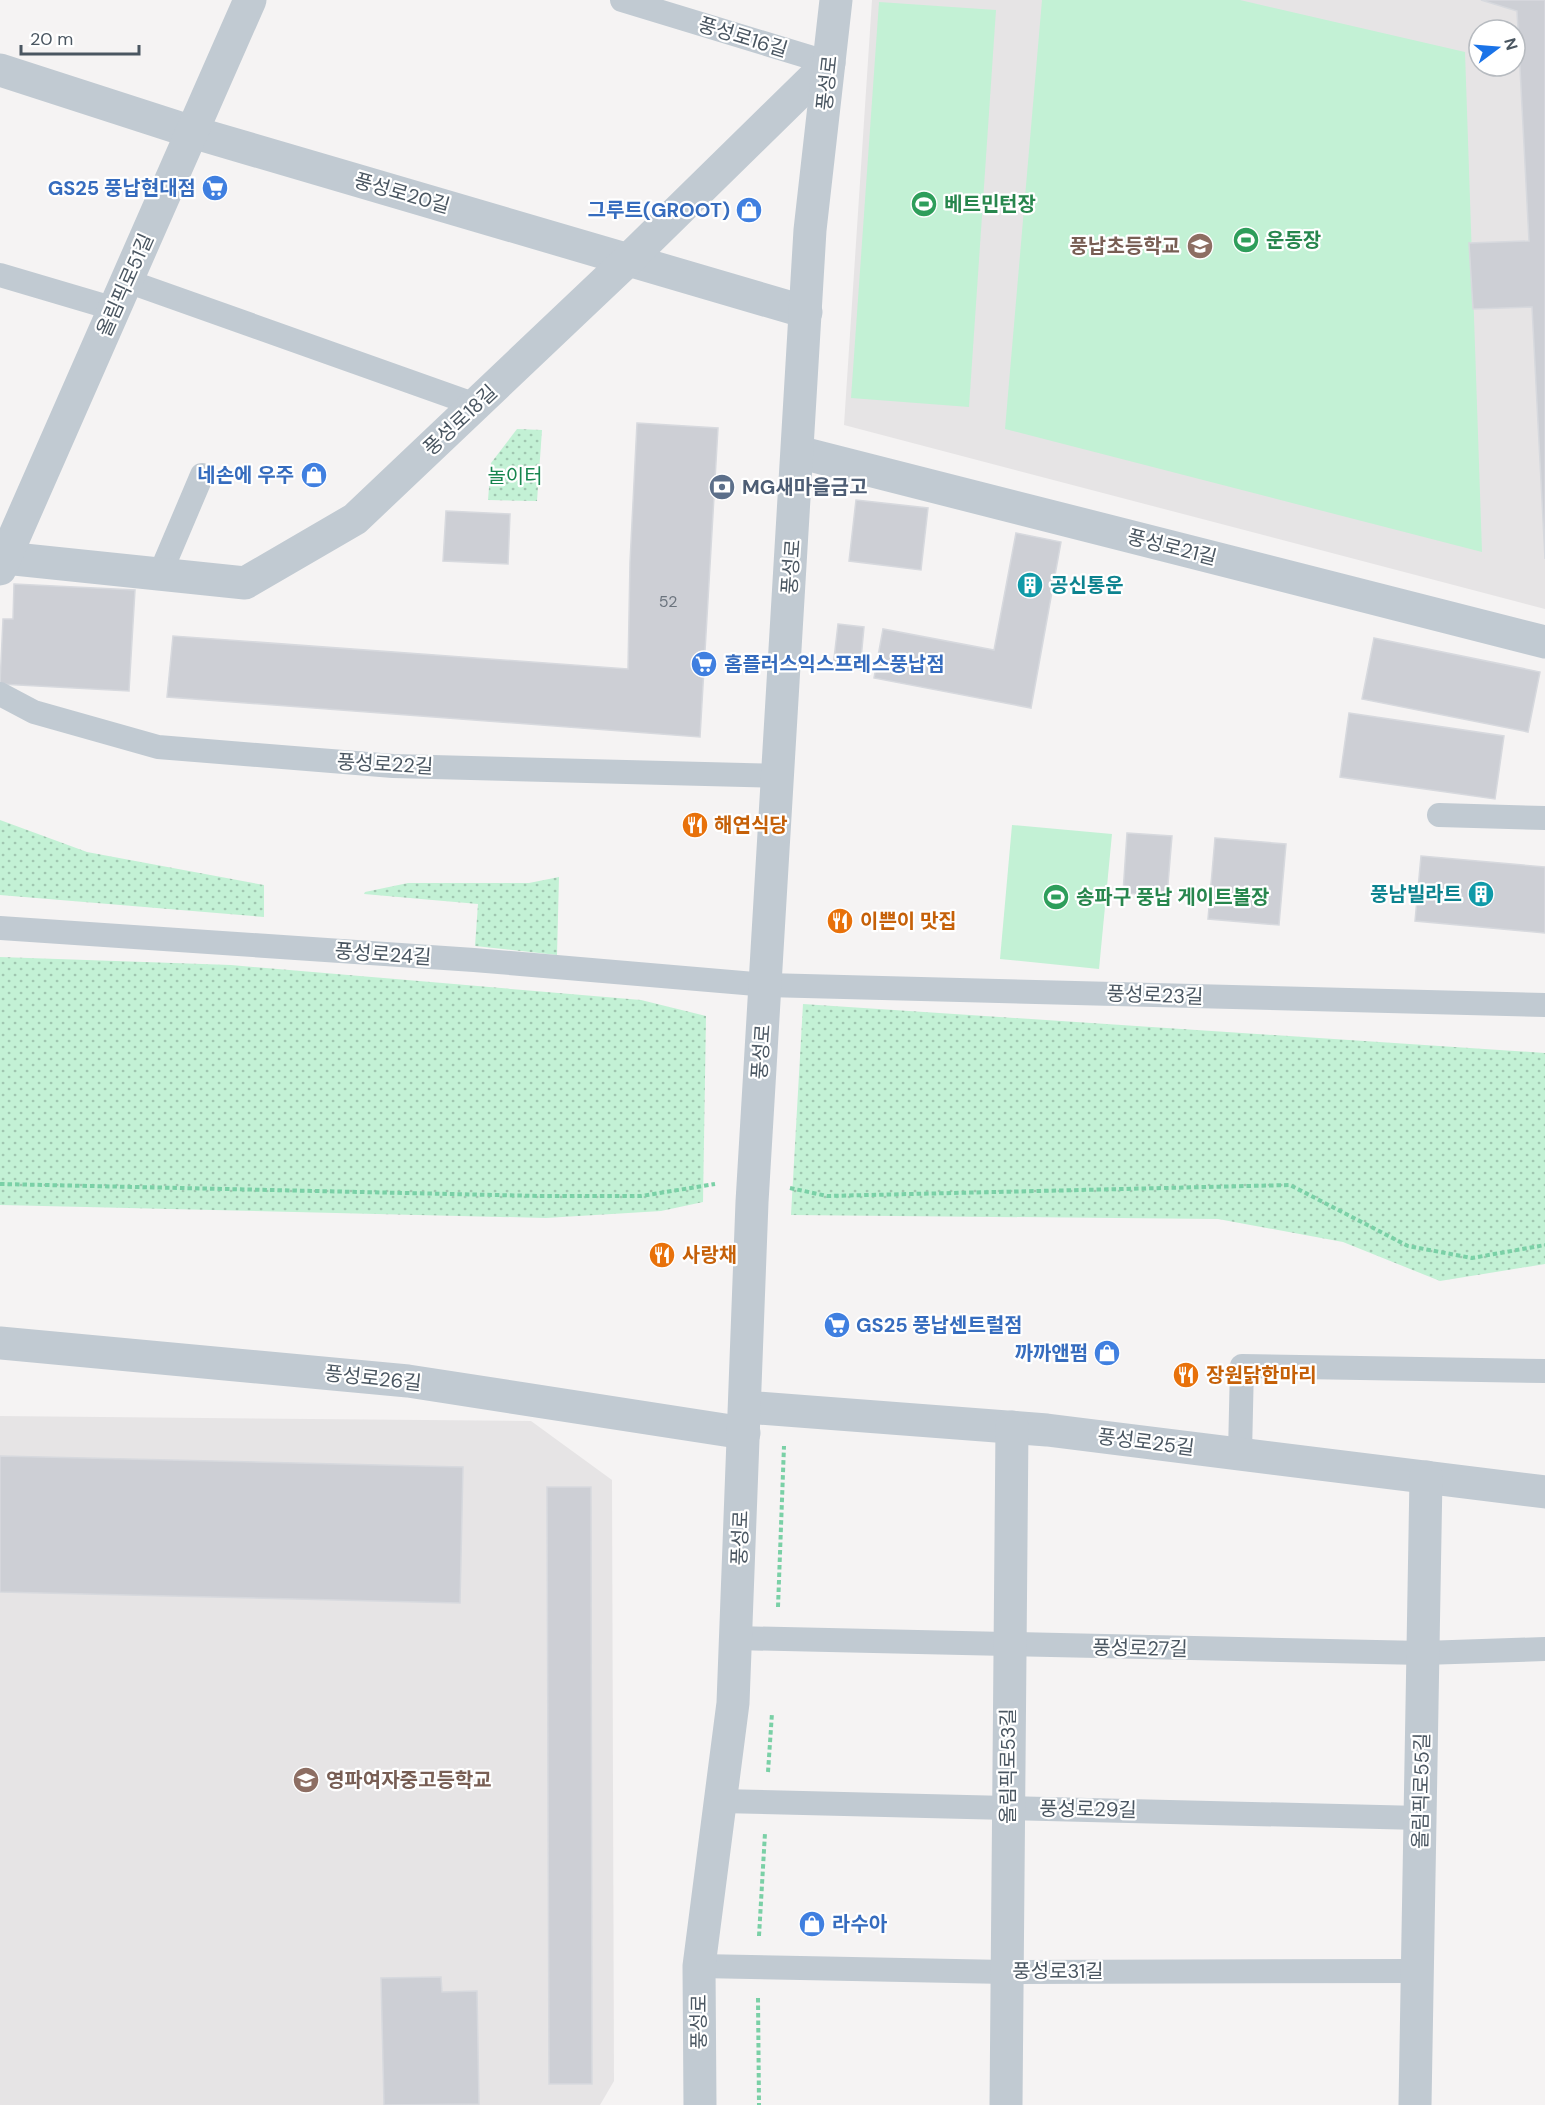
<svg xmlns="http://www.w3.org/2000/svg" width="1545" height="2105" viewBox="0 0 1545 2105" font-family="'DM Sans','Noto Sans KR',sans-serif">
<defs>
<pattern id="grass-dots" width="8" height="8" patternUnits="userSpaceOnUse" patternTransform="scale(1.5)"><rect width="8" height="8" fill="#c3f1d5"/><path d="M2 2h.1M6 6h.1" fill="none" stroke="#a0c6b0" stroke-width="1.8" stroke-linecap="round"/></pattern>
</defs>
<rect width="100%" height="100%" fill="#f5f3f3"/>
<g fill="#e6e4e5" fill-rule="evenodd">
<path d="M 872,0 L 1545,0 L 1545,609 L 844,425 ZM 1479,30 L 1515,30 L 1515,66 L 1479,66 Z"/>
<polygon points="0,1416 531,1421 612,1480 614,2081 600,2105 0,2105"/>
</g>
<g fill="url(#grass-dots)">
<polygon points="517,429 542,430 537,501 488,500 491,463"/>
<polygon points="0,820 87,852 264,885 264,917 0,895"/>
<polygon points="559,877 557,955 475,946 478,904 364,894 365,892 408,883 529,883"/>
<polygon points="0,957 231,965 641,1000 706,1016 703,1202 661,1211 546,1218 0,1205"/>
<polygon points="803,1004 1545,1053 1545,1264 1440,1281 1343,1242 1218,1219 791,1215"/>
</g>
<g fill="#c3f1d5">
<polygon points="1042,0 1240,0 1465,52 1482,552 1005,429"/>
<polygon points="879,2 996,10 969,407 851,398"/>
<polygon points="1012,825 1112,834 1099,969 1000,959"/>
</g>
<g fill="#cdcfd5" stroke="#d7d9de" stroke-width="1.5">
<polygon points="1481,0 1545,0 1545,559 1532,307 1473,309 1469,243 1529,241 1517,11"/>
<polygon points="637,423 718,428 700,737 167,697 173,636 628,669 630,562"/>
<polygon points="856,500 928,508 921,570 849,561"/>
<polygon points="446,511 510,514 508,564 443,561"/>
<polygon points="1016,533 1061,542 1031,708 874,678 883,629 994,650"/>
<polygon points="14,584 135,590 129,691 0,684 3,619 13,619"/>
<polygon points="838,624 864,627 860,670 833,667"/>
<polygon points="1374,638 1540,672 1528,732 1362,699"/>
<polygon points="1349,713 1504,736 1495,799 1340,777"/>
<polygon points="1127,833 1172,836 1167,896 1123,893"/>
<polygon points="1215,838 1286,844 1279,925 1208,919"/>
<polygon points="1421,856 1545,867 1545,933 1415,921"/>
<polygon points="0,1456 463,1467 460,1603 0,1592"/>
<polygon points="547,1487 591,1487 592,2084 549,2084"/>
<polygon points="441,1977 442,1992 477,1991 479,2104 384,2105 381,1978"/>
</g>
<g fill="none" stroke-linecap="round" stroke-linejoin="round">
<g stroke="#7ad0a6" stroke-width="4" stroke-dasharray="4.5 3" stroke-linecap="butt">
<polyline points="0,1184 541,1196 641,1196 715,1184"/>
<polyline points="790,1188 827,1196 1290,1185 1408,1246 1472,1258 1545,1245"/>
<polyline points="778,1607 784,1446"/>
<polyline points="768,1772 772,1713"/>
<polyline points="759,1936 765,1833"/>
<polyline points="758,1998 759,2105"/>
</g>
<g stroke="#c1cad2" stroke-width="24">
<polyline points="622,0 829,63"/>
<polyline points="0,275 115,309"/>
<polyline points="127,281 476,405"/>
<polyline points="160,574 202,475"/>
<polyline points="0,694 34,712 158,747 393,766 779,776"/>
<polyline points="1439,815 1545,818"/>
<polyline points="0,928 474,960 766,985 1545,1005"/>
<polyline points="1240,1453 1242,1366 1545,1371"/>
<polyline points="735,1638 1423,1653 1545,1649"/>
<polyline points="720,1801 1420,1818"/>
<polyline points="699,1966 1007,1972 1418,1971"/>
</g>
<g stroke="#c1cad2" stroke-width="33">
<polyline points="0,70 192,132 806,312"/>
<polyline points="798,452 1545,642"/>
<polyline points="5,558 245,583 355,519 628,260 829,63"/>
<polyline points="0,569 250,0"/>
<polyline points="0,1343 408,1381 744,1433"/>
<polyline points="745,1407 1047,1430 1545,1492"/>
<polyline points="1006,2105 1012,1427"/>
<polyline points="1415,2105 1426,1477"/>
</g>
<polyline stroke="#c1cad2" stroke-width="33" points="700,2105 699,1966 733,1703 752,1202 810,230 836,0"/>
</g>
<defs>
<symbol id="supermarket-disc" viewBox="-11 -11 22 22"><circle r="9.5" fill="#3f7fe0" stroke="#fff"/><path d="M-6-5.5h2.5l.6 2H6L4.5 2H-2.5L-4.4-4H-6ZM-1.5 3.2a1.3 1.3 0 1 0 .1 0ZM3 3.2a1.3 1.3 0 1 0 .1 0Z" fill="#fff"/></symbol>
<symbol id="stadium-disc" viewBox="-11 -11 22 22"><circle r="9.5" fill="#2e9e5b" stroke="#fff"/><path d="M0-5a6.5 5 0 1 0 0 10a6.5 5 0 1 0 0-10ZM-3.5-1.8h7v3.6h-7Z" fill="#fff"/></symbol>
<symbol id="shop-disc" viewBox="-11 -11 22 22"><circle r="9.5" fill="#3f7fe0" stroke="#fff"/><path d="M-5-2.5h2.3a2.7 3.5 0 0 1 5.4 0H5L5.5 6h-11ZM-1.5-2.5h3a1.5 2.3 0 0 0-3 0Z" fill="#fff"/></symbol>
<symbol id="school-disc" viewBox="-11 -11 22 22"><circle r="9.5" fill="#8d6e63" stroke="#fff"/><path d="M0-5L7-2L0 1L-7-2ZM-4 1L0 2.5L4 1V4Q0 6-4 4Z" fill="#fff"/></symbol>
<symbol id="bank-disc" viewBox="-11 -11 22 22"><circle r="9.5" fill="#5c6f8a" stroke="#fff"/><path d="M-6-4H6V4H-6ZM0-2.3a2.3 2.3 0 1 0 0 4.6a2.3 2.3 0 1 0 0-4.6Z" fill="#fff"/></symbol>
<symbol id="building-disc" viewBox="-11 -11 22 22"><circle r="9.5" fill="#0f9aa8" stroke="#fff"/><path d="M-4-6H4V6H1V3H-1V6H-4ZM-2.5-4.3h1.7v1.8h-1.7ZM.8-4.3h1.7v1.8H.8ZM-2.5-1h1.7V.8h-1.7ZM.8-1h1.7V.8H.8Z" fill="#fff"/></symbol>
<symbol id="restaurant-disc" viewBox="-11 -11 22 22"><circle r="9.5" fill="#e8710a" stroke="#fff"/><path d="M-5-6h1v4h1v-4h1v4h1v-4h1v5L-1.5 .5V6h-2V.5L-5-1ZM5-6V6H3V1.5H1.5Q1.5-4 5-6Z" fill="#fff"/></symbol>
</defs>
<g fill-rule="evenodd">
<use href="#supermarket-disc" x="200" y="173" width="30" height="30"/>
<use href="#stadium-disc" x="909" y="189" width="30" height="30"/>
<use href="#shop-disc" x="734" y="195" width="30" height="30"/>
<use href="#stadium-disc" x="1231" y="225" width="30" height="30"/>
<use href="#school-disc" x="1185" y="231" width="30" height="30"/>
<use href="#shop-disc" x="299" y="460" width="30" height="30"/>
<use href="#bank-disc" x="707" y="472" width="30" height="30"/>
<use href="#building-disc" x="1015" y="570" width="30" height="30"/>
<use href="#supermarket-disc" x="689" y="649" width="30" height="30"/>
<use href="#restaurant-disc" x="680" y="810" width="30" height="30"/>
<use href="#building-disc" x="1466" y="879" width="30" height="30"/>
<use href="#stadium-disc" x="1041" y="882" width="30" height="30"/>
<use href="#restaurant-disc" x="825" y="906" width="30" height="30"/>
<use href="#restaurant-disc" x="647" y="1240" width="30" height="30"/>
<use href="#supermarket-disc" x="822" y="1310" width="30" height="30"/>
<use href="#shop-disc" x="1092" y="1338" width="30" height="30"/>
<use href="#restaurant-disc" x="1171" y="1360" width="30" height="30"/>
<use href="#school-disc" x="291" y="1765" width="30" height="30"/>
<use href="#shop-disc" x="797" y="1909" width="30" height="30"/>
</g>
<g text-anchor="middle" dominant-baseline="central" stroke-width="4.5" stroke-linejoin="round" paint-order="stroke">
<g font-size="16" fill="#6b747e">
<text x="668" y="601">52</text>
</g>
<g font-size="20" fill="#4a5661" stroke="#fff">
<text transform="translate(743 37) rotate(17)">풍성로16길</text>
<text transform="translate(827 83) rotate(-84)">풍성로</text>
<text transform="translate(402 193) rotate(16)">풍성로20길</text>
<text transform="translate(125 285) rotate(-66)">올림픽로51길</text>
<text transform="translate(460 420) rotate(-43)">풍성로18길</text>
<text transform="translate(1172 547) rotate(14)">풍성로21길</text>
<text transform="translate(791 567) rotate(-86)">풍성로</text>
<text transform="translate(385 764) rotate(3)">풍성로22길</text>
<text transform="translate(383 954) rotate(4)">풍성로24길</text>
<text transform="translate(1155 995) rotate(2)">풍성로23길</text>
<text transform="translate(761 1052) rotate(-86)">풍성로</text>
<text transform="translate(373 1378) rotate(6)">풍성로26길</text>
<text transform="translate(1146 1442) rotate(7)">풍성로25길</text>
<text transform="translate(740 1538) rotate(-88)">풍성로</text>
<text transform="translate(1140 1648) rotate(1)">풍성로27길</text>
<text transform="translate(1008 1766) rotate(-90)">올림픽로53길</text>
<text transform="translate(1421 1791) rotate(-89)">올림픽로55길</text>
<text transform="translate(1088 1809) rotate(1)">풍성로29길</text>
<text x="1058" y="1971">풍성로31길</text>
<text transform="translate(699 2022) rotate(-90)">풍성로</text>
</g>
<g font-size="20" font-weight="bold" fill="#366cbe" stroke="#fff" text-anchor="end">
<text x="196" y="188">GS25 풍납현대점</text>
<text x="730" y="210">그루트(GROOT)</text>
<text x="294" y="475">네손에 우주</text>
<text x="724" y="664" text-anchor="start">홈플러스익스프레스풍납점</text>
<text x="856" y="1325" text-anchor="start">GS25 풍납센트럴점</text>
<text x="1088" y="1353">까까앤펌</text>
<text x="832" y="1924" text-anchor="start">라수아</text>
</g>
<g font-size="20" font-weight="bold" fill="#27864d" stroke="#fff" text-anchor="start">
<text x="944" y="204">베트민턴장</text>
<text x="1266" y="240">운동장</text>
<text x="1076" y="897">송파구 풍납 게이트볼장</text>
</g>
<g font-size="20" font-weight="bold" fill="#785e54" stroke="#fff" text-anchor="end">
<text x="1180" y="246">풍납초등학교</text>
<text x="326" y="1780" text-anchor="start">영파여자중고등학교</text>
</g>
<g font-size="20" fill="#17864f" stroke="#fff">
<text x="515" y="476">놀이터</text>
</g>
<g font-size="20" font-weight="bold" fill="#4e5e75" stroke="#fff" text-anchor="start">
<text x="742" y="487">MG새마을금고</text>
</g>
<g font-size="20" font-weight="bold" fill="#0d838f" stroke="#fff" text-anchor="start">
<text x="1050" y="585">공신통운</text>
<text x="1462" y="894" text-anchor="end">풍남빌라트</text>
</g>
<g font-size="20" font-weight="bold" fill="#c56008" stroke="#fff" text-anchor="start">
<text x="714" y="825">해연식당</text>
<text x="860" y="921">이쁜이 맛집</text>
<text x="682" y="1255">사랑채</text>
<text x="1206" y="1375">장원닭한마리</text>
</g>
</g>
<g transform="translate(1497 48) rotate(74)"><circle r="28" fill="#ffffff" stroke="#b7bbc0" stroke-width="1.5"/>
<path d="M0-4.5L10 22L0 15L-10 22Z" fill="#1a73e8"/>
<text y="-9" font-size="16" font-weight="bold" text-anchor="middle" fill="#4a5661">N</text>
</g>
<path d="M21 45v9h118v-9" fill="none" stroke="#4a5661" stroke-width="3"/>
<text x="30" y="45" font-size="18" fill="#4a5661" stroke="#ffffff" stroke-width="4.5" paint-order="stroke">20 m</text>
</svg>
